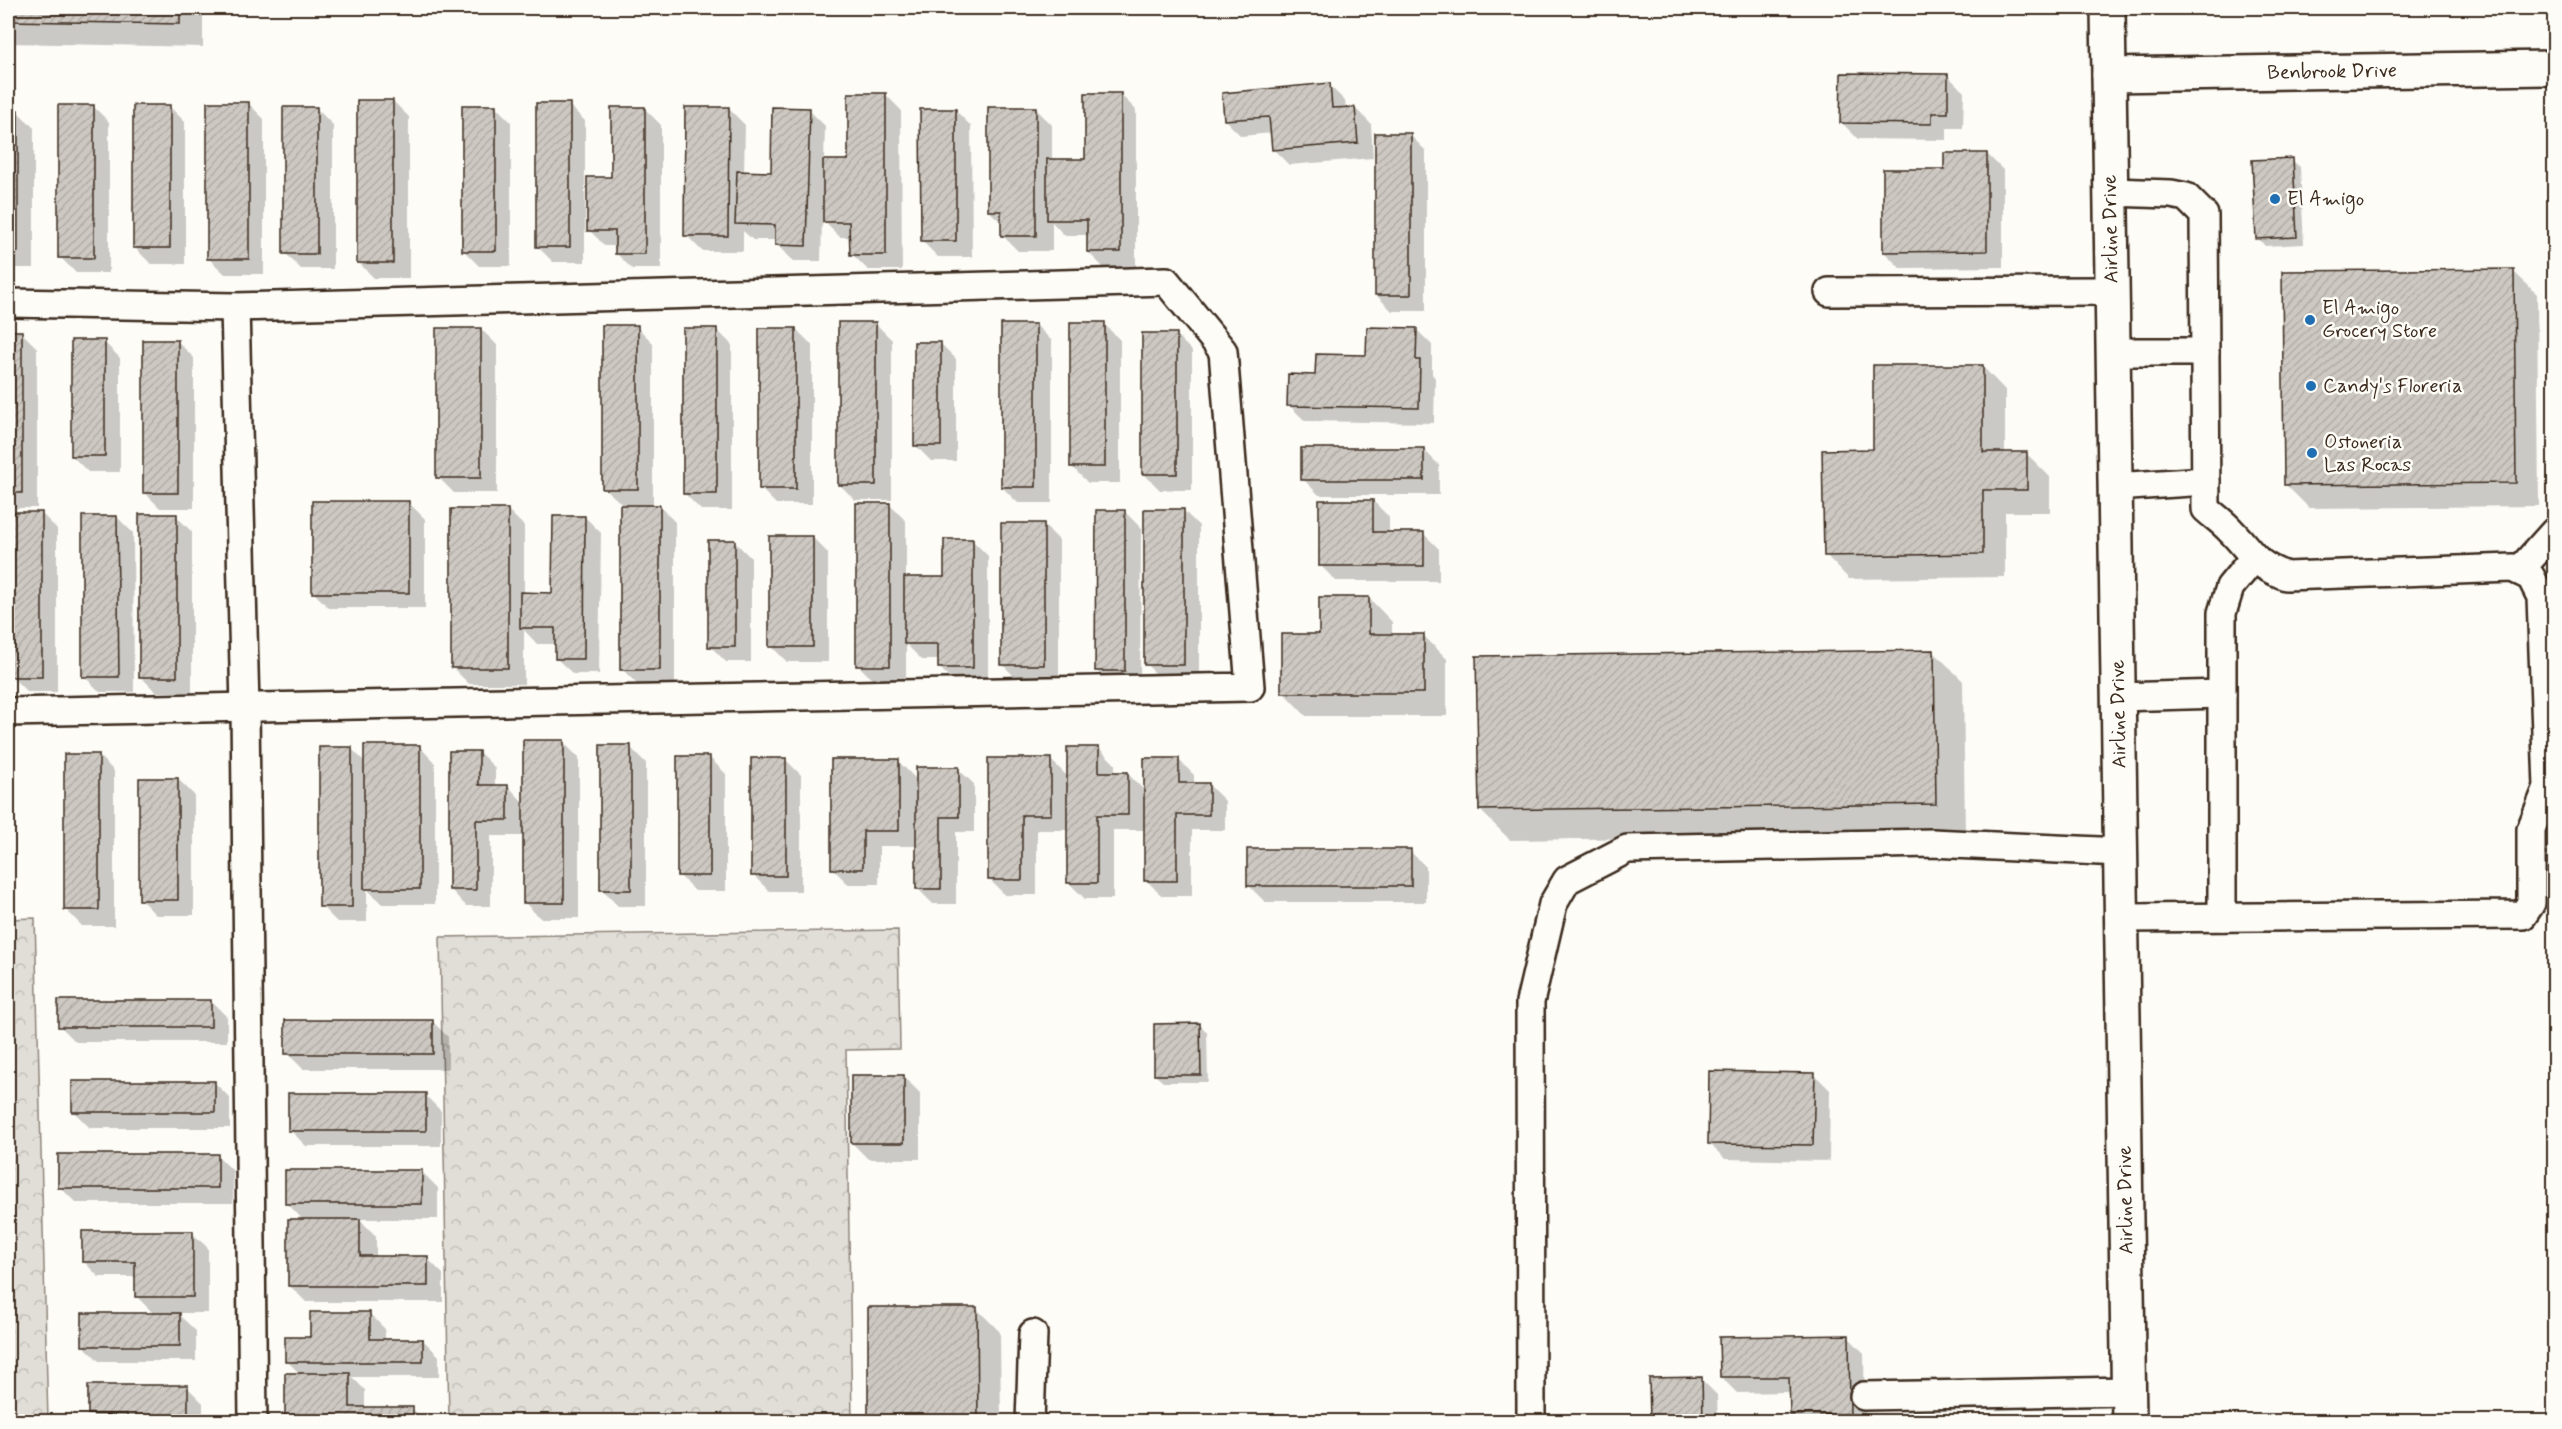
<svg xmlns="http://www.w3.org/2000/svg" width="2562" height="1429" viewBox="0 0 2562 1429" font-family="Mynerve,sans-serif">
<defs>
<pattern id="forest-crowns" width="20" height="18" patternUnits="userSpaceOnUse" patternTransform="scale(1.5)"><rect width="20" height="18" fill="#e1ded7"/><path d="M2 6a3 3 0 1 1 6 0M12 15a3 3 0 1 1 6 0" fill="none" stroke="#c2bfb8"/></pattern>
<pattern id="building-hatch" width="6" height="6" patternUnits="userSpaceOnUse" patternTransform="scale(1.5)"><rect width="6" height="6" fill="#cdc8c2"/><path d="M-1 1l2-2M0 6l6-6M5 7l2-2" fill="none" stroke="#b1aca6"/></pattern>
</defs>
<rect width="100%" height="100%" fill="#fdfcf7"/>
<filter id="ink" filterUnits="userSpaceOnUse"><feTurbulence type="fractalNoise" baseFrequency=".0167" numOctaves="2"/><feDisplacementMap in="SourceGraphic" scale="12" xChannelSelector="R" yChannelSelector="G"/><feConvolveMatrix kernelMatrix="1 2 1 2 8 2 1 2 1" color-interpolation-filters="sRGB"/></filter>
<g filter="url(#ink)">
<g fill="url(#forest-crowns)" stroke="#8e847a" stroke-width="1.5">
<polygon points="35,918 48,1421 8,1421 8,919"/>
<polygon points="898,930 900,1049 846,1050 852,1421 449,1421 440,937"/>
</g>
<g fill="#0003">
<polygon points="8,8 203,8 203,47 8,43"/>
<polygon points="1948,76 1964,92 1963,128 1947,128 1947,140 1858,139 1842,123"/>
<polygon points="1329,85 1345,101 1346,109 1355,108 1371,124 1373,158 1289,165 1273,149 1272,133 1241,136 1225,120"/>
<polygon points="885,94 901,110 902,270 868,270 852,254 851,237 840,237 822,220 821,261 793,261 777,245 777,240 753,240 743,231 743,251 702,251 686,235 729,109 745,125 744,173 772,174 809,110 825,126 824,162 850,162"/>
<polygon points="1120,94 1136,110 1136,268 1104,268 1088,252 1088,235 1064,235 1052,222 1052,251 1018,251 1002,235 1002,223 989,211 1036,109 1052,125 1052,160 1087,160"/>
<polygon points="393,101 409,117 409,278 374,278 358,262"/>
<polygon points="248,103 264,119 264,274 225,274 209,259"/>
<polygon points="569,105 585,121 585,262 553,262 537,246"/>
<polygon points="93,106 109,122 109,273 76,273 60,257"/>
<polygon points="169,106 185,122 185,264 151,264 135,248"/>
<polygon points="495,106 511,122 511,266 479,266 463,250"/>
<polygon points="317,109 333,125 333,269 301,269 285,253"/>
<polygon points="645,109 661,125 661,269 632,269 616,253 616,246 605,246 589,230"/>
<polygon points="955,110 971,126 972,257 938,257 922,241"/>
<polygon points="8,112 18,112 34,128 34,268 8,268"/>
<polygon points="1410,135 1426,151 1426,311 1392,311 1376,295"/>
<polygon points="1987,154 2003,170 2003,267 1900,268 1884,252 1945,170"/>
<polygon points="2292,160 2300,167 2304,244 2265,246 2258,238"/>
<polygon points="2513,271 2537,294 2539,506 2309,508 2285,484"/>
<polygon points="876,324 892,340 892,500 855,500 839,484"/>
<polygon points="1104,324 1120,340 1120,483 1088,483 1072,467"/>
<polygon points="1036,325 1052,341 1052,503 1018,503 1002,487"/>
<polygon points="637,327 653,343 653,506 659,506 675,522 675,685 638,685 622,669 622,504 604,488"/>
<polygon points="481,329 497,345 497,493 454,493 438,477"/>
<polygon points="716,329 732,345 732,510 701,510 685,494"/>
<polygon points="796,329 812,345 812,504 776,504 760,488"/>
<polygon points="1416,329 1432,345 1432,374 1435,378 1434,423 1305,421 1289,405"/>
<polygon points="8,332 21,332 37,348 37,508 8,508"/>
<polygon points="1176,335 1192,351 1192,490 1160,490 1144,474"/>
<polygon points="104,342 120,358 120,472 88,472 72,456"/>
<polygon points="178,342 194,358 194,508 160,508 144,492"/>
<polygon points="940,343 956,359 956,461 931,461 915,445"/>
<polygon points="1982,366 2005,390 2005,453 2026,453 2050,477 2050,512 2005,512 2005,577 1849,579 1826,555 1875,451"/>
<polygon points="1423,449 1439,465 1439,495 1319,495 1303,479"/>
<polygon points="1373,501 1389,517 1389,533 1423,533 1439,549 1439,581 1336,581 1320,565"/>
<polygon points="409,503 425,519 425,608 329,608 313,592"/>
<polygon points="890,505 906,521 906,578 946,578 972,540 988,556 988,684 956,684 940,668 940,660 922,660 906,644 906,681 874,681 858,665"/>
<polygon points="508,510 524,526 524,594 554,594 585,517 601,533 599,674 573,674 557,659 557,644 537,644 524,630 524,684 469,684 453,668"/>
<polygon points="1183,510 1199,526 1199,680 1162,680 1146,664"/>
<polygon points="1125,512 1141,528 1140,687 1113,687 1097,671"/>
<polygon points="8,513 41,513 57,529 57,692 27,692 11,676 11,657 8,657"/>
<polygon points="176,516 192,532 192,692 156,692 140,676"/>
<polygon points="117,517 133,533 134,692 100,692 84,676"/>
<polygon points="1043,524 1059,540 1059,680 1018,680 1002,664"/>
<polygon points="812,537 828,553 828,662 787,662 771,646"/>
<polygon points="735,542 751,558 751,662 726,662 710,646"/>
<polygon points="1369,598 1392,622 1392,635 1423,635 1447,659 1447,716 1306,716 1283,692 1320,635"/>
<polygon points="1933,651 1963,681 1965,833 1510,840 1480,810"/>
<polygon points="563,742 579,758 579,918 540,918 524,902 524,836 491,836 491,906 466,906 451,890 479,752 495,768 495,786 508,786 524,803"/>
<polygon points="420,747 435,763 435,904 382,904 367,889 367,922 337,922 321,906 351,748 366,763"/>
<polygon points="630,747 646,763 646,906 618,906 602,890"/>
<polygon points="1099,748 1115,764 1115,774 1128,774 1146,792 1178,759 1194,775 1194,785 1209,785 1225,801 1225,830 1192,830 1192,896 1162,896 1146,880 1146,830 1113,830 1113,899 1085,899 1069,883 1069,830 1037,830 1037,895 1005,895 989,879 1050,759 1069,778"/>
<polygon points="98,755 114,771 114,926 82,926 66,910"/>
<polygon points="710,758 726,774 726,891 695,891 679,875"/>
<polygon points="785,759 801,775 801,891 769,891 753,875"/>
<polygon points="898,761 917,780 958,769 974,784 974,832 956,832 956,904 933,904 917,888 917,846 879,846 879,884 848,884 832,868"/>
<polygon points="178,779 194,795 194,915 156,915 140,899"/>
<polygon points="1410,851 1426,867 1426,902 1265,902 1249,886"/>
<polygon points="211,1001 227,1017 227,1042 76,1042 60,1026"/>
<polygon points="432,1021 448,1037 448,1069 303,1069 287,1053"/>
<polygon points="1199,1024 1207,1032 1208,1082 1163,1082 1155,1075"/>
<polygon points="1814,1074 1830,1090 1829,1161 1725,1159 1709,1143"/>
<polygon points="904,1077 920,1093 920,1159 868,1159 852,1143"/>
<polygon points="214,1082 230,1098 230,1128 90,1128 74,1112"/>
<polygon points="425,1095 441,1111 441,1146 306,1146 290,1130"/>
<polygon points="217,1155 233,1171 233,1203 76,1203 60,1187"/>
<polygon points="422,1172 438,1188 438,1219 359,1219 376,1236 376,1258 427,1258 443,1274 443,1302 306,1302 290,1286 303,1220 287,1203"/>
<polygon points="192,1233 208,1248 208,1313 177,1313 196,1331 196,1361 99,1361 83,1345 155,1315 137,1297 137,1277 99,1277 83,1261"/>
<polygon points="976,1308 1000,1332 1001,1422 870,1422"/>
<polygon points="369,1313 385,1329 385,1340 423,1340 439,1356 439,1377 352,1377 365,1390 365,1408 412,1408 425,1422 287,1422 300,1374 287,1361 311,1338"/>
<polygon points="1848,1337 1864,1353 1865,1422 1798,1422 1791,1415 1791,1392 1737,1393 1721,1377"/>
<polygon points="1701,1379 1717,1395 1718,1422 1651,1422"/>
<polygon points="187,1387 203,1403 203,1422 98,1422 90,1413"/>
</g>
<g fill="url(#building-hatch)" stroke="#3b2a1e" stroke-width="1.5">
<polygon points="8,8 180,8 180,24 8,21"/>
<polygon points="1841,73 1948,74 1948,113 1932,113 1932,124 1840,123"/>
<polygon points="1330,83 1332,108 1355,107 1358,143 1272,150 1269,117 1224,120 1222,93"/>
<polygon points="848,93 886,93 886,255 850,255 849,222 823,222 823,160 848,160"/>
<polygon points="1085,93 1121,93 1121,252 1087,252 1087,220 1047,220 1047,159 1085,159"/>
<rect x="357" y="100" width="36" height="163"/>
<rect x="207" y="102" width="42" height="157"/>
<rect x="536" y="103" width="34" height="144"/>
<rect x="58" y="105" width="36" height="153"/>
<rect x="133" y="105" width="37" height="143"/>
<rect x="462" y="105" width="34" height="146"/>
<rect x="283" y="107" width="34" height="147"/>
<polygon points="611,107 645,107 645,254 615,254 615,231 587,231 587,177 611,177"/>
<polygon points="685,107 729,107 728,236 684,236"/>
<polygon points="772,107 810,108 806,246 775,245 775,225 735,224 737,171 771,172"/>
<polygon points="988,107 1036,107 1036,236 1001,236 1001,211 988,211"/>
<polygon points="920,109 956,109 956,241 921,241"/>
<rect x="8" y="110" width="10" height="142"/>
<rect x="1375" y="133" width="36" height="162"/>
<polygon points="1944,153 1987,153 1987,251 1883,252 1883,169 1944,169"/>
<polygon points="2293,158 2297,237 2256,239 2252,160"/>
<polygon points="2514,269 2516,483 2284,485 2282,271"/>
<rect x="838" y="322" width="38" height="163"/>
<rect x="1070" y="322" width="35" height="145"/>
<rect x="1001" y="324" width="35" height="163"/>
<rect x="602" y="325" width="36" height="164"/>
<polygon points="1367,327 1417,328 1416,360 1420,360 1419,408 1287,406 1288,374 1315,375 1316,354 1366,355"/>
<rect x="436" y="328" width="45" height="150"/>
<rect x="683" y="328" width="34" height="166"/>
<rect x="759" y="328" width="37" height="161"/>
<rect x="8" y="331" width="14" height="162"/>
<rect x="1142" y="333" width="35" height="141"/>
<rect x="71" y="340" width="34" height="116"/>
<rect x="143" y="340" width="35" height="153"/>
<rect x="914" y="342" width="27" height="104"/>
<polygon points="1873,365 1983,365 1983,452 2027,452 2027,490 1983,490 1983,554 1824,556 1822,450 1873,449"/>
<rect x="1301" y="448" width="123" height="32"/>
<polygon points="1319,500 1373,500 1373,532 1424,532 1424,566 1319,566"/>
<rect x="312" y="501" width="97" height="92"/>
<rect x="856" y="503" width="34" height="163"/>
<rect x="620" y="505" width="40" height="165"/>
<rect x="451" y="509" width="57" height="159"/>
<rect x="1144" y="509" width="40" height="156"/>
<polygon points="1096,510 1125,510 1125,671 1095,671"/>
<polygon points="8,512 42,512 42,677 9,677"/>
<rect x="139" y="514" width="38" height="163"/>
<polygon points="82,516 117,516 119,677 82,677"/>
<polygon points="553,516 585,516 584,659 555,659 555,628 520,628 520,592 552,593"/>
<rect x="1001" y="523" width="43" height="142"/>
<rect x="769" y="536" width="44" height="111"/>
<polygon points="944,539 973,539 973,668 938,668 938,644 904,644 904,577 944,577"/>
<rect x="708" y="540" width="27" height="107"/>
<polygon points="1319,597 1369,597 1369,634 1424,634 1424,693 1281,693 1281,634 1319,634"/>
<polygon points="1934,650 1936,804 1479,810 1476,656"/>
<rect x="523" y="740" width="41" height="163"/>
<rect x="364" y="745" width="56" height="144"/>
<rect x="600" y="745" width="31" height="145"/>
<rect x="319" y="747" width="33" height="160"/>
<polygon points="1067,747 1099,747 1099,772 1128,772 1128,815 1097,815 1097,883 1067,883"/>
<polygon points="449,751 479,751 479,785 508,785 508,820 476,820 476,890 449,890"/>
<rect x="64" y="754" width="35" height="156"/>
<rect x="677" y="756" width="33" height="120"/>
<rect x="751" y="758" width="35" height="118"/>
<polygon points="988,758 1051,758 1051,815 1022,815 1022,880 988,880"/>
<polygon points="1144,758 1179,758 1179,783 1209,783 1209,815 1177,815 1177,881 1144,881"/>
<polygon points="831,759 899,759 899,831 863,831 863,869 831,869"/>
<polygon points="916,767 959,767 959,817 941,817 941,889 916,889"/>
<rect x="139" y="778" width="39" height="122"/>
<rect x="1247" y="849" width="164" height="37"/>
<rect x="58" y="1000" width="153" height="27"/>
<rect x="285" y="1020" width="148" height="34"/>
<polygon points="1200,1023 1201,1075 1154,1075 1154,1024"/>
<polygon points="1709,1071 1815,1073 1813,1145 1708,1144"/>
<rect x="851" y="1075" width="53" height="68"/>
<rect x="72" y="1081" width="143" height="31"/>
<rect x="288" y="1093" width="138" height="38"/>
<rect x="58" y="1154" width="160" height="34"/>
<rect x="285" y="1170" width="137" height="34"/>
<polygon points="288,1219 360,1219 360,1256 428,1256 428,1286 288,1286"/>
<polygon points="82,1231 193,1231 193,1297 135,1297 135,1262 82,1262"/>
<polygon points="868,1307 977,1307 978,1422 868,1422"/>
<polygon points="310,1312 370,1312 370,1339 423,1339 423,1362 285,1362 285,1337 310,1337"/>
<rect x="82" y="1313" width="98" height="33"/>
<polygon points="1849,1335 1850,1414 1790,1415 1789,1377 1720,1377 1719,1337"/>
<polygon points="285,1373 350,1373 350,1407 413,1407 413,1422 285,1422"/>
<polygon points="1702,1377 1703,1422 1650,1422 1649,1378"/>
<polygon points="88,1385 188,1385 188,1422 127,1422 127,1414 88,1414"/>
</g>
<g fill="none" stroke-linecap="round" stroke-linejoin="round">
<defs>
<g id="lane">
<path d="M 2111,192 L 2171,194 L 2186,197 L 2204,215 L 2206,509 C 2214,516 2224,523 2231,531 C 2253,553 2253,564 2286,576 L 2513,568 L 2531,577 L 2541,597 L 2548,787 L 2531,829 L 2531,903 L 2523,915 L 2122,918"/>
<polyline points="1829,292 2112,291"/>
<polyline points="8,303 235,307 1166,281 1223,351 1250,687 8,712"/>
<polyline points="235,307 245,708 253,1422"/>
<polyline points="2113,352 2205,352"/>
<polyline points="2115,487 2206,481"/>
<polyline points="2519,571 2554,532"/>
<polyline points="2118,697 2222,694"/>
<polyline points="2222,917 2222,613 2230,587 2253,559"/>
<polyline points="1864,1396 2129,1391"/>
<polyline points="1030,1422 1033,1334"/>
<polyline points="1531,1422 1530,1002 1553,904 1567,880 1627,849 1932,843 2121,852"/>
</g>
<polyline id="street" points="2109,75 2554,68"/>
<polyline id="secondary" points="2108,8 2129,1422"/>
</defs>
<use href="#lane" stroke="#3b2a1e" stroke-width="32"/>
<use href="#street" stroke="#3b2a1e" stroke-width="38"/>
<use href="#secondary" stroke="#3b2a1e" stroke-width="38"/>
<use href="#lane" stroke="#fdfcf7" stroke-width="27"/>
<use href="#street" stroke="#fdfcf7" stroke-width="33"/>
<use href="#secondary" stroke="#fdfcf7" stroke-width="33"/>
</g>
</g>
<g fill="#1f6fb2" stroke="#fdfcf7" stroke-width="2">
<circle cx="2275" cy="199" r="6"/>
<circle cx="2310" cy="320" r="6"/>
<circle cx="2311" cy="386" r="6"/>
<circle cx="2312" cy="453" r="6"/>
</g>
<g text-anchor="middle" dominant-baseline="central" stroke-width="5" stroke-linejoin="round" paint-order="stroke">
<g font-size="20" fill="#3b2a1e" stroke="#fdfcf7">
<text transform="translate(2332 72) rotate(-1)">Benbrook Drive</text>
<text transform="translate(2111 229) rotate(-91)">Airline Drive</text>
<text transform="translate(2119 714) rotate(-91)">Airline Drive</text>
<text transform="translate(2126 1200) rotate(-91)">Airline Drive</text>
</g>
<g font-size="20" fill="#3b2a1e" stroke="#fdfcf7" text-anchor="start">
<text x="2287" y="199">El Amigo</text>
<text x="2322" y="308">El Amigo<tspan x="2322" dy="23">Grocery Store</tspan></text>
<text x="2323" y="386">Candy's Floreria</text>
<text x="2324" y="442">Ostoneria<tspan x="2324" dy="23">Las Rocas</tspan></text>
</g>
</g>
<rect width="2562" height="1429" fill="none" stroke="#fdfcf7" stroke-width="30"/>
<rect x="15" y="15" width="2532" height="1399" fill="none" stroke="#3b2a1e" stroke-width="2" filter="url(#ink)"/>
</svg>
